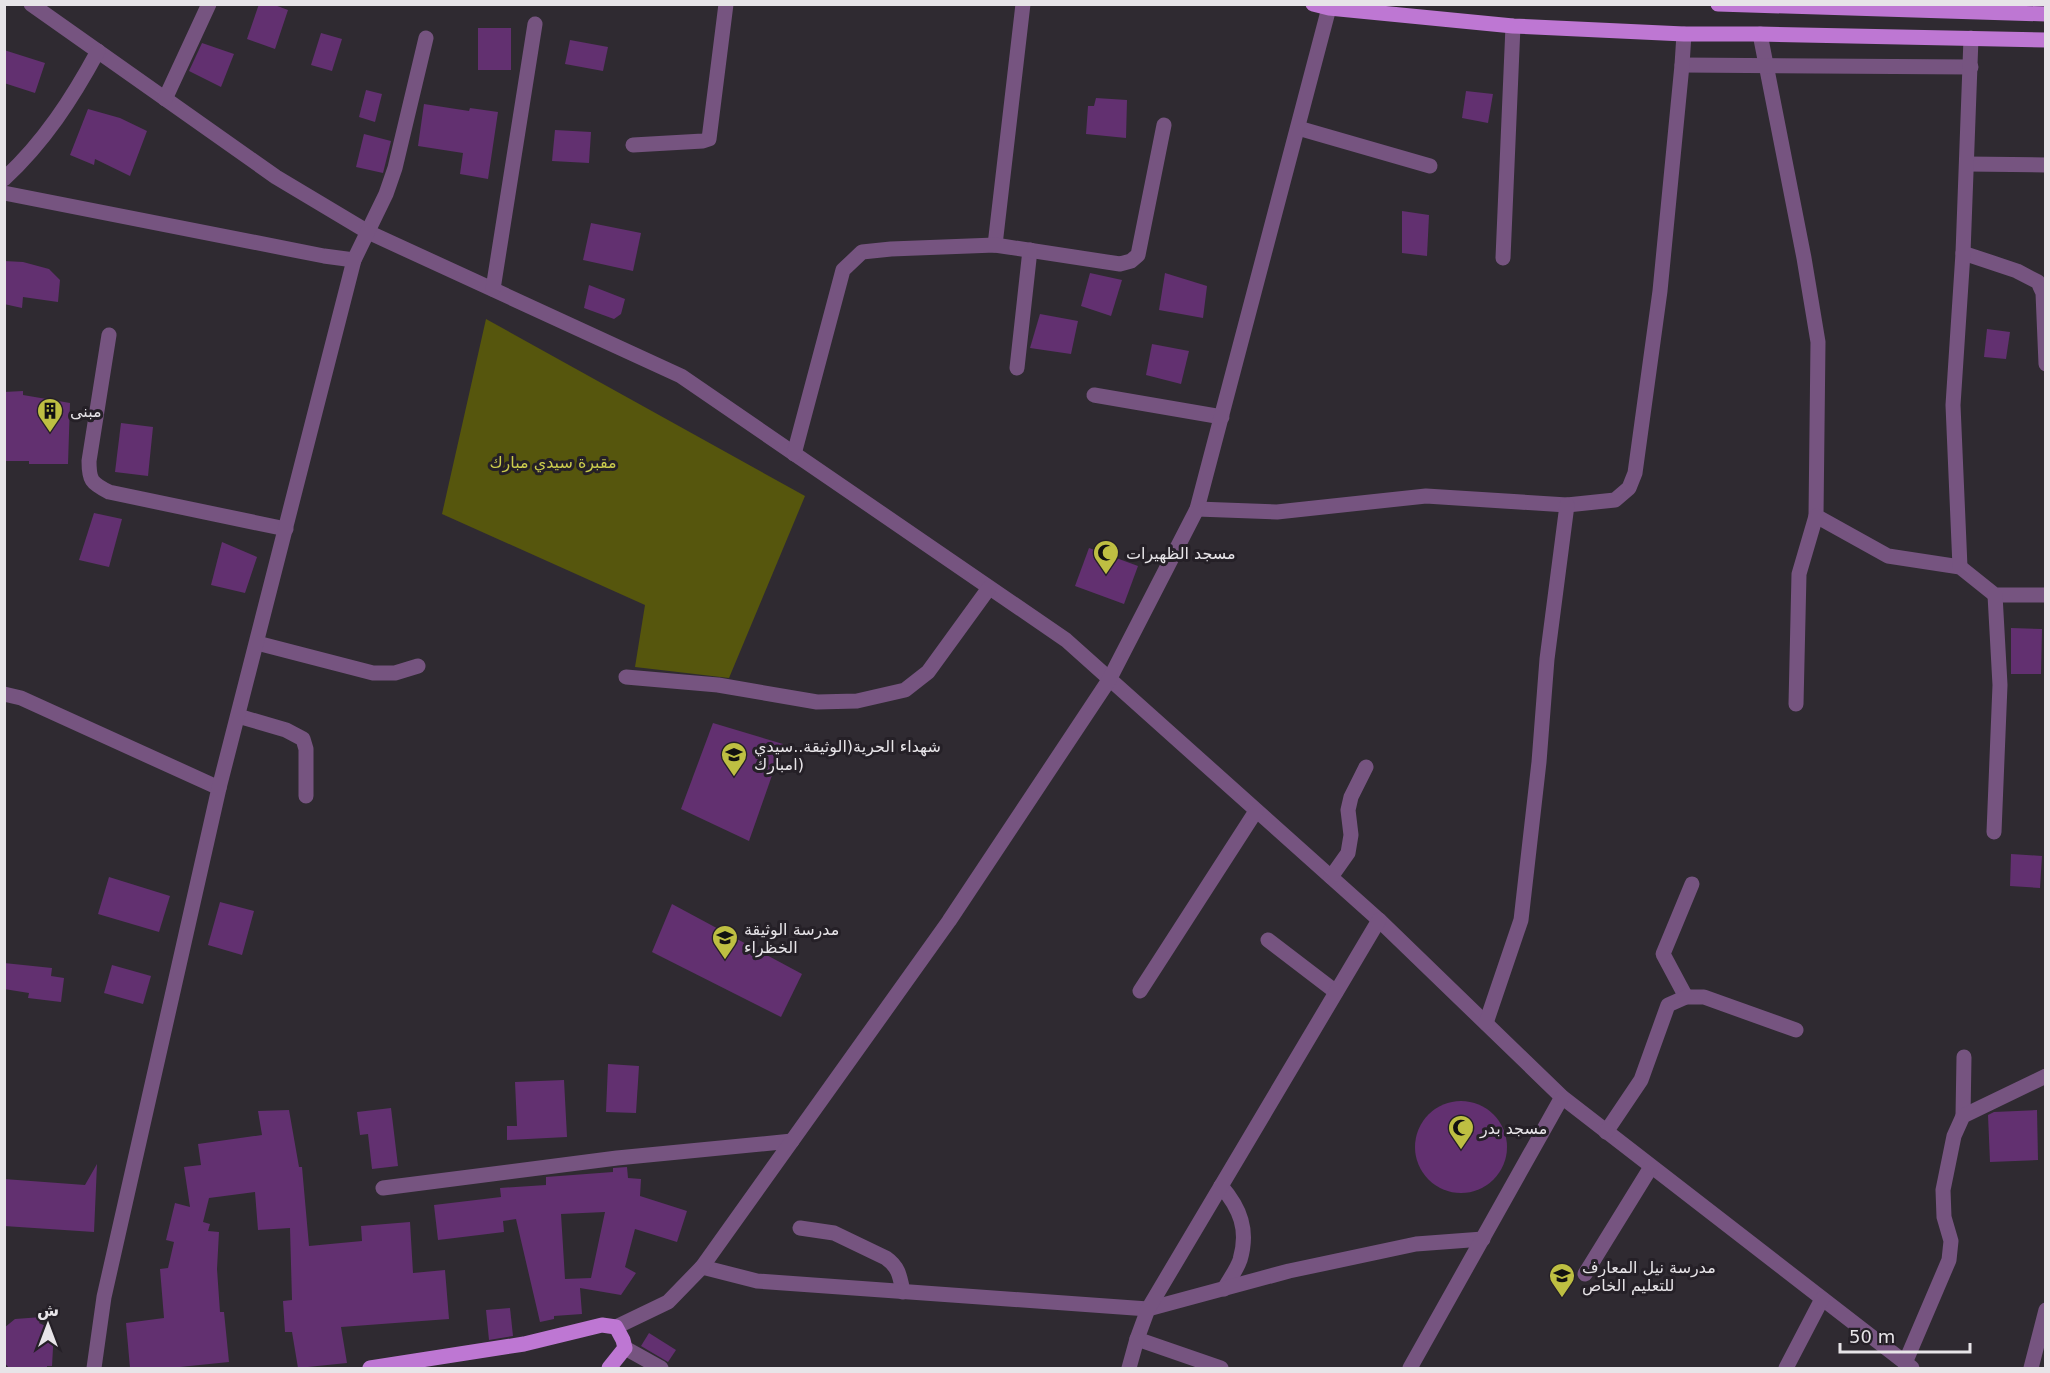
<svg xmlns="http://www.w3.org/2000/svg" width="2050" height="1373" viewBox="0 0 2050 1373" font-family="'DejaVu Sans','Noto Naskh Arabic',sans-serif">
<rect width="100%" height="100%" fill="#2f2a31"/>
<polygon fill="#56560d" points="486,319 805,496 729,678 635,667 645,605 442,514"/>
<g fill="#623070" fill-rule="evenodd">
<polygon points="259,4 272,4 288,10 275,49 247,39"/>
<rect x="478" y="28" width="33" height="42"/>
<polygon points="321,33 342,39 332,71 311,65"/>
<polygon points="570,40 608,47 603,71 565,64"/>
<polygon points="202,43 234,54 221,87 189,71"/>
<polygon points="4,50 45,63 35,93 4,83"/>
<polygon points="366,90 382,94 375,122 359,117"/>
<polygon points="1466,91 1493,94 1488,123 1462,118"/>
<polygon points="1096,98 1127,100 1126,138 1086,134 1088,106 1094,106"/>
<polygon points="424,104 469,111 470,108 498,112 488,179 460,174 463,153 418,146"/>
<polygon points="88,109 120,118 147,131 130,176 95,159 94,165 70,155"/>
<polygon points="555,130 591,132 589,163 552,161"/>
<polygon points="364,134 391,141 383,173 356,167"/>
<polygon points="1402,211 1429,215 1427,256 1402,253"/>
<polygon points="591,223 641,233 633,271 583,260"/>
<polygon points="4,261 23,262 49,269 60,280 58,302 23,297 22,308 4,304"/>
<polygon points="1090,273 1122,280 1111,316 1081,306"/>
<polygon points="1165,273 1207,286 1203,318 1159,310"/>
<polygon points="589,285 625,299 621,314 614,319 584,308"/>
<polygon points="1040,314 1078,321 1071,354 1030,348"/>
<polygon points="1987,329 2010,332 2006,359 1984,357"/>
<polygon points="1152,344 1189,351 1181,384 1146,375"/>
<polygon points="23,391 23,395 70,403 68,464 29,464 29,461 4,461 4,392"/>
<polygon points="121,423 153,427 148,476 115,472"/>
<polygon points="94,513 122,519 109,567 79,560"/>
<polygon points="222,542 257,557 245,593 211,585"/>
<polygon points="1089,548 1138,566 1124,604 1075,586"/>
<polygon points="2011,628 2042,629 2041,674 2011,674"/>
<polygon points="713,723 783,744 749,841 681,809"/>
<polygon points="2011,854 2042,856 2040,888 2010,886"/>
<polygon points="109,877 170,896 159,932 98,914"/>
<polygon points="220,902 254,911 242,955 208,945"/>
<polygon points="672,904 802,974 781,1017 652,952"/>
<polygon points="4,963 52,968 51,976 64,978 61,1002 28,998 29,993 4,989"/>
<polygon points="112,965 151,976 143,1004 104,993"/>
<polygon points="608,1064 639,1066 636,1113 606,1112"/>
<polygon points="564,1080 567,1137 507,1140 507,1126 517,1126 515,1082"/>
<circle cx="1461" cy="1147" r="46"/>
<polygon points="391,1108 398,1166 372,1169 368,1134 360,1135 357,1112"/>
<polygon points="289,1110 299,1167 302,1167 309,1246 362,1241 361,1226 410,1222 413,1273 445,1270 449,1319 341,1327 347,1363 298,1368 292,1332 285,1332 283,1301 292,1300 290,1228 258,1230 255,1192 209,1198 203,1222 210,1224 208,1231 219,1232 217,1269 220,1312 224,1312 229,1362 170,1368 130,1368 126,1323 164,1318 160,1269 168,1268 174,1242 166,1240 175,1203 190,1207 184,1167 201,1165 198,1144 262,1135 258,1111"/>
<polygon points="2037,1110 2038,1160 1990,1162 1988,1115 1994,1112"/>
<polygon points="97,1164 94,1232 4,1226 4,1179 85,1185"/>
<path d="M 627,1167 L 628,1178 L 641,1179 L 640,1196 L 687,1211 L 677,1242 L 635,1229 L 625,1267 L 636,1273 L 621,1295 L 580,1288 L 582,1314 L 554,1316 L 554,1319 L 540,1322 L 516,1219 L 503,1221 L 504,1232 L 438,1240 L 434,1205 L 501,1197 L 500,1188 L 546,1185 L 546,1177 L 613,1172 L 613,1168 ZM 605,1212 L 591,1278 L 565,1279 L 561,1214 Z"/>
<polygon points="510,1308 513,1336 489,1340 486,1310"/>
<polygon points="42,1317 39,1323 54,1330 52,1366 47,1366 47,1368 9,1368 4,1362 4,1328 15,1319"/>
<polygon points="649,1333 676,1350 668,1362 641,1346"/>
</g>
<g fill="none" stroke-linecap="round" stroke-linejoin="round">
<g stroke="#765480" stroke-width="15">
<polyline points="31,4 276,177 368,232 681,376 1066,640 1379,920 1562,1097 1912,1368"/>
<polyline points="1760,34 1804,258 1818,342 1816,516 1888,556 1960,567 1995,595 2046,595"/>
<polyline points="1682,65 1971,67"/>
<polyline points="165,99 209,4"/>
<polyline points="1298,128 1430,166"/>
<polyline points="633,145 703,141 709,139 726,4"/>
<polyline points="1967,164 2046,165"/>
<path d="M 4,179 C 44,142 72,99 98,51"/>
<polyline points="4,193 324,256 354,260"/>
<polyline points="995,245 1023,4"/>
<polyline points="1963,253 2017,271 2038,282 2043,293 2046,364"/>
<polyline points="1503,258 1513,26"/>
<polyline points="493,289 535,24"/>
<path d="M 109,335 L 89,461 C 89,480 91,483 109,492 L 286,529"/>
<polyline points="1017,368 1030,250"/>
<polyline points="1094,395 1222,417"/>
<polyline points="794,454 843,270 862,252 891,249 995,245 1120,264 1131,261 1138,255 1164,125"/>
<polyline points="1197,509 1277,512 1426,496 1567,505 1615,500 1629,488 1635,473 1660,291 1682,65 1684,34"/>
<polyline points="1960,567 1953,405 1963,253 1971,38"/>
<polyline points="257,643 373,673 395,673 418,666"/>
<polyline points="626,677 718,685 817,702 857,701 905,690 928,672 989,588"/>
<polyline points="4,694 21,698 219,788"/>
<polyline points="1796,704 1799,574 1816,516"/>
<polyline points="238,716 286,730 303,739 306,749 306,796"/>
<polyline points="1994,832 2000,685 1995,595"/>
<polyline points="1331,877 1348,853 1351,835 1348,810 1351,797 1366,767"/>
<polyline points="1268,940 1336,992"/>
<polyline points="1140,991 1256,811"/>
<polyline points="1686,997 1663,954 1692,884"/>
<polyline points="1486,1023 1521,920 1539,762 1547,659 1567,505"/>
<polyline points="1963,1116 1964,1057"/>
<polyline points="1606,1132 1641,1080 1668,1005 1686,997 1704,997 1796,1030"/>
<path d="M 1221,1186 C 1240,1208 1249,1230 1240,1260 C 1237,1269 1229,1280 1224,1289"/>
<polyline points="383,1188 617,1158 792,1141"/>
<path d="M 800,1228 L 834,1233 L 886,1258 C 899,1267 900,1277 903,1292"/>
<polyline points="702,1267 757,1281 1148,1309 1289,1271 1416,1244 1483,1239"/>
<polyline points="1585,1274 1651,1167"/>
<polyline points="616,1327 668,1302 702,1267 949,921 1109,680 1197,509 1330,4"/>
<polyline points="1137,1339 1221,1368"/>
<polyline points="625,1348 661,1368"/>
<polyline points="1905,1363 1949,1260 1951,1241 1944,1217 1943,1190 1954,1136 1963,1116 2046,1076"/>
<polyline points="94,1368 104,1297 219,788 354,260 386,194 395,168 426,38"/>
<polyline points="1129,1368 1137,1339 1148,1309 1379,920"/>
<polyline points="1410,1368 1562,1097"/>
<polyline points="1786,1368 1822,1299"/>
<polyline points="2031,1368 2046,1310"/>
</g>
<g stroke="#be77d3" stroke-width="15">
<polyline points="1313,4 1329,8 1513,26 1684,34 1760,34 2046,40"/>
<polyline points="1718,4 2046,14"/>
<polyline points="370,1368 524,1344 602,1325 616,1327 623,1340 625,1348 609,1368"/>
</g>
</g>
<defs>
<symbol id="building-pin" viewBox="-11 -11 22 30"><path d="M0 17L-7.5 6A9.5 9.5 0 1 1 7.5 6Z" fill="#bebf42" stroke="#252027"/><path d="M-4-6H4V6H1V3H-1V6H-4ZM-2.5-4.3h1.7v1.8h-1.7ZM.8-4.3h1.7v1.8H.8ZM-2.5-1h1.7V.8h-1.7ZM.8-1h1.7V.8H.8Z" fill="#111"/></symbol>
<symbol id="mosque-pin" viewBox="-11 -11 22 30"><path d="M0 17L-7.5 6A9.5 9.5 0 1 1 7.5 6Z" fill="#bebf42" stroke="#252027"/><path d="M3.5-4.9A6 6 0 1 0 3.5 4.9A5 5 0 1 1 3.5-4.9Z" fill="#111"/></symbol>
<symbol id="school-pin" viewBox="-11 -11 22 30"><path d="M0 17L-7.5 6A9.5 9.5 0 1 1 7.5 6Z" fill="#bebf42" stroke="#252027"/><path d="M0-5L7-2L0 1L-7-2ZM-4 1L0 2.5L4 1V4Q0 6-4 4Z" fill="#111"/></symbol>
</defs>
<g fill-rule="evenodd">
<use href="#building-pin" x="35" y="396" width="30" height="40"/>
<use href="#mosque-pin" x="1091" y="538" width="30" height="40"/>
<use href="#school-pin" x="719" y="740" width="30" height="40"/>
<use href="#school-pin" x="710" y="923" width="30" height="40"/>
<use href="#mosque-pin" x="1446" y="1113" width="30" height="40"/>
<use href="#school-pin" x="1547" y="1261" width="30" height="40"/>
</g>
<g text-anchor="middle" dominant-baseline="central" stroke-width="6" stroke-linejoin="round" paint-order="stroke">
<g font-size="16" fill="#e7e4e8" stroke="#252027" text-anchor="start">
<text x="70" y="411">مبنى</text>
<text x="1126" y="553">مسجد الظهيرات</text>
<text x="754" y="746">شهداء الحرية(الوثيقة..سيدي<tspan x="754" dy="18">امبارك)</tspan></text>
<text x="744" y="929">مدرسة الوثيقة<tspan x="744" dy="18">الخظراء</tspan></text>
<text x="1480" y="1128">مسجد بدر</text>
<text x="1582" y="1267">مدرسة نيل المعارف<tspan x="1582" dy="18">للتعليم الخاص</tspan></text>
</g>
<g font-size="16" fill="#cbcc4d" stroke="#252027">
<text x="553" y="462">مقبرة سيدي مبارك</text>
</g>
</g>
<rect width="2050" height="1373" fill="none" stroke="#e7e4e8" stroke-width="12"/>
<g transform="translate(48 1325)" stroke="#252027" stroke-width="4.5" paint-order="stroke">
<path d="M0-4.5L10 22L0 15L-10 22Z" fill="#e7e4e8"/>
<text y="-9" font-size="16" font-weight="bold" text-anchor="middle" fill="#e7e4e8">ش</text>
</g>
<path d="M1840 1343v9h130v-9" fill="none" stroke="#e7e4e8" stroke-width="3"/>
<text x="1849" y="1343" font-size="18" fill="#e7e4e8" stroke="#252027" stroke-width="4.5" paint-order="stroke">50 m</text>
</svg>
